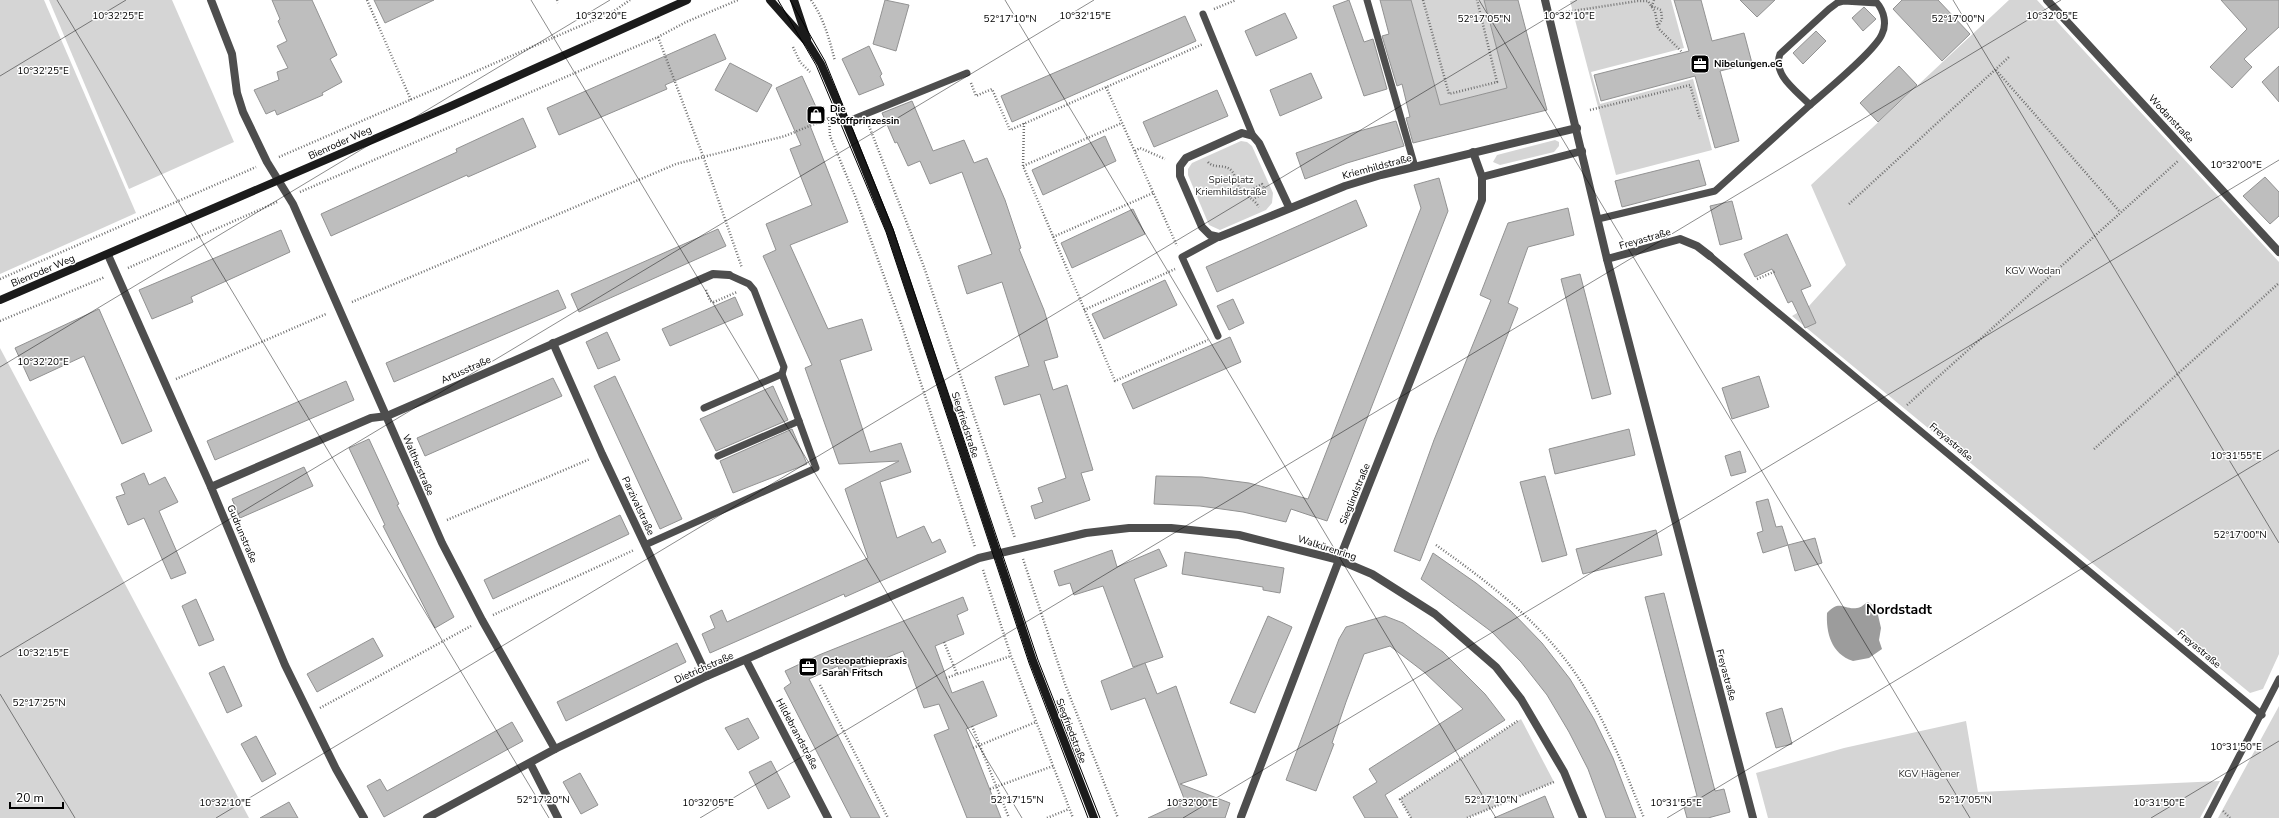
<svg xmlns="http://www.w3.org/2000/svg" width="2279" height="818" viewBox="0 0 2279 818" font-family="'Nunito Sans',sans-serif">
<rect width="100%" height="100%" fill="#fff"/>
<g fill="#d5d5d5">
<polygon points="0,0 44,0 136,213 0,274"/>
<polygon points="49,0 172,0 234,142 129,189"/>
<polygon points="1411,0 1484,0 1507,88 1440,105"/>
<polygon points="1576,0 1671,0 1684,48 1591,72 1600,104 1693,79 1712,150 1616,175 1570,1"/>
<polygon points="2009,0 2037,0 2279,262 2279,654 2263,689 2250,693 1792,316 1809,306 1846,265 1811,185"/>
<polygon points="1555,140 1559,142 1559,146 1554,152 1500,165 1493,162 1497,155"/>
<polygon points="1241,141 1247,142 1252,146 1273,193 1272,203 1266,210 1220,230 1209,225 1188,175 1188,169 1192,163"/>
<polygon points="0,348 249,818 0,818"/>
<polygon points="2279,705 2279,818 2218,818 2279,706"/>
<polygon points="1521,719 1554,782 1467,818 1411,818 1400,799"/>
<polygon points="1966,721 1978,792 2220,781 2200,818 1768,818 1756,773 1844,748"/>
</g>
<path fill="#9c9c9c" d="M 1868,602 L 1875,607 L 1878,615 L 1881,628 L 1879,640 L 1882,649 L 1869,658 L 1853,661 C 1831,654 1826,632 1827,613 C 1840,599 1843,610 1857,608 C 1861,608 1864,604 1868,602 Z"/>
<g fill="#bebebe" stroke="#929292">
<polygon points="272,0 312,0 337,55 330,59 342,82 322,93 323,95 277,115 275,110 266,114 254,90 279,80 277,72 288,68 277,46 287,41 278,21 280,19"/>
<polygon points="374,0 434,0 385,23"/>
<polygon points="885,0 909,5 896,51 873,44"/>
<polygon points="1349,0 1364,42 1373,39 1387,89 1364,96 1333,6"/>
<polygon points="1380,0 1411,0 1440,105 1507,88 1484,0 1518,0 1547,110 1413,143 1406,118 1410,117 1402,84 1397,86 1382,36 1389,34"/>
<polygon points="1674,0 1701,0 1712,41 1744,33 1752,63 1720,71 1739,141 1715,148 1695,76 1601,101 1594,75 1689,51"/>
<polygon points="1740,0 1775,0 1757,17"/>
<polygon points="1902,0 1938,0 1970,34 1942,61 1893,9"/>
<polygon points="2221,0 2279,0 2279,27 2244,59 2252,67 2232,88 2210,67 2247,29"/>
<polygon points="1864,7 1876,19 1863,31 1852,18"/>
<polygon points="1285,13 1297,38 1256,56 1245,31"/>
<polygon points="1185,16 1196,41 1012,122 1001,96"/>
<polygon points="1816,31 1826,41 1803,64 1793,53"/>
<polygon points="715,34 726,59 665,85 667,89 559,135 547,108"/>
<polygon points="869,46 882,74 880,76 884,85 859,95 842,59"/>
<polygon points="730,63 772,85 757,112 715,90"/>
<polygon points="1899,66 1917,85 1878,122 1860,103"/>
<polygon points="2279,66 2279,102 2262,82"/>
<polygon points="1311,73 1322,98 1280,116 1270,90"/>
<polygon points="802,76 821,118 809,123 848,222 790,245 828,329 862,319 872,350 840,360 870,452 901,443 911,472 880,482 897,538 924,526 932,543 940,539 946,552 845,597 844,594 710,653 702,634 715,628 710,616 722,610 727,622 868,558 845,489 899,461 839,464 805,368 812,365 763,256 776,250 766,224 812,205 790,149 801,145 776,88"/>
<polygon points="1217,90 1228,116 1154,147 1143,122"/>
<polygon points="912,101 933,151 964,140 974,163 987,158 1005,200 1021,248 1019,249 1044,310 1058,357 1044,361 1053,390 1067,385 1093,470 1081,473 1090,500 1035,519 1031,506 1043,502 1038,488 1066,478 1040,394 1004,405 995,377 1029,366 1002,282 967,294 958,266 992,254 962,172 930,184 920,161 908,166 897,142 895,143 882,113"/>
<polygon points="523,118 536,147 468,177 467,175 331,236 321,214 457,152 456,149"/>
<polygon points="1396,121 1404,146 1347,163 1305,179 1296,153 1352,133"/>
<polygon points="1105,136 1116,161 1043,195 1032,170"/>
<polygon points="1699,160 1706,185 1622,207 1615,181"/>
<polygon points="2265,177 2279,192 2279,216 2270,224 2243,196"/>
<polygon points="1439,178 1448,211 1327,521 1291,509 1286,522 1243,512 1200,506 1154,504 1156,476 1202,477 1249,483 1308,499 1421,208 1414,185"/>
<polygon points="1356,200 1367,226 1217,292 1206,267"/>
<polygon points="1732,201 1742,239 1720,245 1710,206"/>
<polygon points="1568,208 1574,235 1528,247 1508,303 1518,308 1420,561 1394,551 1434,440 1491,300 1480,295 1508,223"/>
<polygon points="1133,209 1145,234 1072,268 1061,243"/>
<polygon points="718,229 726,246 579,312 571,294"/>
<polygon points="281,230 290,252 191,297 193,302 152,319 139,290"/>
<polygon points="1787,234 1811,286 1801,290 1816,323 1805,328 1792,301 1788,303 1772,269 1755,277 1744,254"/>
<polygon points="1580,274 1611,394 1592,399 1561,279"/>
<polygon points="1165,280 1177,305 1104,339 1092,314"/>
<polygon points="558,290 566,308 394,382 386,363"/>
<polygon points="735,297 743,315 670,346 662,329"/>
<polygon points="1233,299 1244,323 1229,330 1217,306"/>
<polygon points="99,309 152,431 122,444 84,356 30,381 15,348"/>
<polygon points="607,332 620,360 598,369 586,342"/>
<polygon points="1230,337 1241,362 1133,409 1122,384"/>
<polygon points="615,376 682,519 660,529 594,386"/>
<polygon points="1759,376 1769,407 1732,419 1722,388"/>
<polygon points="553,378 562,396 425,456 417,438"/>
<polygon points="346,381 354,400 215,460 207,441"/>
<polygon points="773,386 788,420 716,451 700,419"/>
<polygon points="792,429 807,464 733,493 720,461"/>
<polygon points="1629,429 1635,455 1555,474 1549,449"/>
<polygon points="369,439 399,504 397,505 454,617 435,628 383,526 385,525 349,448"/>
<polygon points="1740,451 1746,472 1731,476 1725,456"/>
<polygon points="304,467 313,486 240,518 232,499"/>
<polygon points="144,473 149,485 165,477 178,502 159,511 186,573 171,579 144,518 128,525 116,497 125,494 121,484"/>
<polygon points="1545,476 1567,555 1542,562 1520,482"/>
<polygon points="1768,499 1776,527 1782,526 1788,545 1763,553 1757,533 1763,531 1756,502"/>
<polygon points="620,515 629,534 493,599 484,580"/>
<polygon points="1656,530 1662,555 1583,574 1576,549"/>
<polygon points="1815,538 1822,563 1795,571 1788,545"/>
<polygon points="1159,549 1167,566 1134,579 1163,657 1133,667 1103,586 1074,595 1070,583 1059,586 1054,571 1112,550 1117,567"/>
<polygon points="1185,552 1284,568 1280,593 1263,590 1263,587 1182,574"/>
<polygon points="1433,553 1476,583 1511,611 1542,643 1570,679 1594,719 1613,758 1636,818 1606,818 1588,769 1569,732 1547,695 1521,662 1492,632 1421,579"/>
<polygon points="1664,593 1715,791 1724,789 1730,812 1708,818 1687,818 1682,800 1697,796 1645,597"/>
<polygon points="963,597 968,610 957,615 964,634 935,646 952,693 983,681 997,716 966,729 1001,818 967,818 934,735 949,729 939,704 924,708 903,651 841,676 838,666 809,679 880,818 851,818 784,688 791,683 785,671 819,655"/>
<polygon points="196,599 214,640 199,646 182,606"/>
<polygon points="1268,616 1292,627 1255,713 1230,703"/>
<polygon points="1385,616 1403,623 1443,652 1485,694 1505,720 1385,795 1398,818 1365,818 1353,797 1377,782 1369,769 1463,709 1424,672 1390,646 1364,654 1346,702 1332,743 1334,744 1316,791 1286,780 1339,639 1346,627"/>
<polygon points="373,638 383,656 317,692 307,674"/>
<polygon points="677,643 686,662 566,721 557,702"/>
<polygon points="1145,663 1157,694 1176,686 1207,775 1180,784 1230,803 1225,818 1148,818 1185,801 1145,698 1111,710 1101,681"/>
<polygon points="224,666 242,706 227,713 209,673"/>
<polygon points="1782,708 1792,744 1776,748 1766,713"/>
<polygon points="748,718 759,738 738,750 725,728"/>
<polygon points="512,722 523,741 384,817 367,786 380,779 387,791"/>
<polygon points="256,736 276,774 262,782 241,744"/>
<polygon points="771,761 790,797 768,809 749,772"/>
<polygon points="580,773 598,805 581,814 563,782"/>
<polygon points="1545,796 1554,818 1494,818"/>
<polygon points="289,802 298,818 260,818"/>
</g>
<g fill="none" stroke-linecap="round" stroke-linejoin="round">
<g stroke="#707070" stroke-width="2.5" stroke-dasharray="1 2" stroke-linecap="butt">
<polyline points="367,0 411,100"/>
<polyline points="557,0 558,3"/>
<path d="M 811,0 C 824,19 829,38 835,61"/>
<polyline points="1423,0 1449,94 1497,82 1477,0"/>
<polyline points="1654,0 1652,6 1661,10 1662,19 1658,26"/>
<polyline points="1214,9 1236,0"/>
<polyline points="1566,12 1638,1 1648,1 1655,12 1658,28 1682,52"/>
<polyline points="658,37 703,156 742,268"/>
<polyline points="793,47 800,62 810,72"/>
<polyline points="1996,70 2120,212"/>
<polyline points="971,83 976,96 992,89 1010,130 1203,44"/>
<polyline points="1106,87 1177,246"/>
<polyline points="1590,110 1690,85 1700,119"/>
<polyline points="829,117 830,136 855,196 902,326 975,547"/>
<polyline points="1024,123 1023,166 1115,381 1208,340"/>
<polyline points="869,126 924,267 1015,538"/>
<polyline points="1135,151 1140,148 1165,159"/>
<polyline points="279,157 587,23 614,11 630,0"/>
<path d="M 1208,162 C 1213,168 1222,165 1228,168 C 1237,173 1235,183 1241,190 C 1246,196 1254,199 1259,207"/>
<polyline points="1023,166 1122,123"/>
<polyline points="300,192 658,37 686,22 738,0"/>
<polyline points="1246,193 1262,184 1266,192 1253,199"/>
<polyline points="1849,204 2009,57"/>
<polyline points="1053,237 1153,193"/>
<polyline points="128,268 277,202"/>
<polyline points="0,279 256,167"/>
<polyline points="1757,279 1776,271"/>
<polyline points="706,290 710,301 714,302 737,292"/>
<polyline points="352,302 676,164 785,136 829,118"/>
<polyline points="1084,310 1175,269"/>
<polyline points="0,321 105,277"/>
<polyline points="176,379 326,314"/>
<polyline points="1907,405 2178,161"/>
<polyline points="2094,449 2279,283"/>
<polyline points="447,520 590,459"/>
<path d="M 1436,545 C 1491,584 1547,627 1583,685 C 1608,727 1626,773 1644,818"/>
<polyline points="1023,559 1065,684 1118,818"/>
<polyline points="983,570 1011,656 1073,818"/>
<polyline points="493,615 634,550"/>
<polyline points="944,642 957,674"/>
<polyline points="946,678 1011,656"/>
<polyline points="820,685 888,818"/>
<polyline points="320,708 471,626"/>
<polyline points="972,726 1009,818"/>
<polyline points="973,748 1036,722"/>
<polyline points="990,789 1053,766"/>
<polyline points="2223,811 2230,818"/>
<polyline points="1047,818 1069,809"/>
<polyline points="1411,818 1400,799 1519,720"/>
<polyline points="1467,818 1554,782"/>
</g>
<g stroke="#4e4e4e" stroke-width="7">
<polyline points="1367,0 1415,167"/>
<path d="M 1844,1 L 1877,3 C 1884,11 1887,24 1882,34 C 1876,50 1826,91 1810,105 C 1797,91 1772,75 1780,54 L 1829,9 L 1837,3 Z"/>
<polyline points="1203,14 1253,136"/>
<polyline points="846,122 967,73"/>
<polyline points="1598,219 1715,191 1810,105"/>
<polyline points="1710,256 2262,715"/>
<polyline points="1218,336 1182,257 1219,237"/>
<polyline points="704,408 782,374"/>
<polyline points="718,456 799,421"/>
<polyline points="645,545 816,468 782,374 784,367 754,290 749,284 729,275"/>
<polyline points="2207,818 2279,679"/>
</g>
<g stroke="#4e4e4e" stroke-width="8">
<polyline points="211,0 232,54 237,93 243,112 267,162 293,204 442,543 482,620 555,749"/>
<polyline points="1545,0 1607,259 1753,818"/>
<polyline points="2047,0 2279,252"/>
<polyline points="1482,177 1582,151"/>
<polyline points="1289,207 1259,143 1253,136 1242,133 1186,158 1180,166 1180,176 1202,227 1210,235 1219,237 1345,186 1381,175 1577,128"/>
<polyline points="108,255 211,487 285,665 336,769 364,818"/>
<polyline points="1607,259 1680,239 1697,246 1710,256"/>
<polyline points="553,343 602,454 707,676"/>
<polyline points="211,487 371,418 387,416 713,274 729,275"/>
<polyline points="746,660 828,818"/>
<polyline points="530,763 558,818"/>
<polyline points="1241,817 1339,560 1482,200 1482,177 1473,152"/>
<polyline points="427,818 555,749 707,676 979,558 1086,533 1129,528 1171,528 1239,535 1339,560 1372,574 1435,614 1496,667 1521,699 1564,772 1583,818"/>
</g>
<g stroke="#1b1b1b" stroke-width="8">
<polyline points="770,0 808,43 821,64 846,122 890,231 1033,661 1094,818"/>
<polyline points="794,0 807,39"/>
<polyline points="0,300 451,106 687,0"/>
</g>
<g stroke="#000" stroke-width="1">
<polyline points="778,0 816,65 886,232 1029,663 1088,818"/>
<polyline points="790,0 825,61 893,229 1038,660 1100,818"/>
</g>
</g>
<path fill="none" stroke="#000" stroke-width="1" stroke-opacity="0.45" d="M 57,0 L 549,818M 531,0 L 1022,818M 1005,0 L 1496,818M 1479,0 L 1970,818M 1953,0 L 2279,543M 0,76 L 126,0M 0,367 L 610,0M 0,657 L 1094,0M 0,694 L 75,818M 216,818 L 1577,0M 700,818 L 2061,0M 1183,818 L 2279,160M 1667,818 L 2279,450M 2151,818 L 2279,741"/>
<defs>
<symbol id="office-square" viewBox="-11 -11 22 22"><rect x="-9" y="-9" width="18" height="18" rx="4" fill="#000" stroke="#fff"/><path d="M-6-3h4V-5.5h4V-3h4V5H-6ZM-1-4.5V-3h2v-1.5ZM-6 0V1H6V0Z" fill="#fff"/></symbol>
<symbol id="shop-square" viewBox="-11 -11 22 22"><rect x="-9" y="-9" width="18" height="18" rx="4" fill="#000" stroke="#fff"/><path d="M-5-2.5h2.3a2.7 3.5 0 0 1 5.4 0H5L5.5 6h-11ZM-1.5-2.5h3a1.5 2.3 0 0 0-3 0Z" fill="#fff"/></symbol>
</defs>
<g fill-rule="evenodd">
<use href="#office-square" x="1689" y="53" width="22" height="22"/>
<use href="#shop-square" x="805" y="104" width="22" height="22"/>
<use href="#office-square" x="797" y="656" width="22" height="22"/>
</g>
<g text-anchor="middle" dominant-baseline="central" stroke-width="3" stroke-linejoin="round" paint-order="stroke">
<g font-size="10" font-weight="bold" fill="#000" stroke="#fff" text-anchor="start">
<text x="1714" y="64">Nibelungen.eG</text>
<text x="830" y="109">Die<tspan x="830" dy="12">Stoffprinzessin</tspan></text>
<text x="822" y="661">Osteopathiepraxis<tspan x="822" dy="12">Sarah Fritsch</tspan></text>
</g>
<g font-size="10" fill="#000" stroke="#fff">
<text transform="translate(2171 119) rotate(47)">Wodanstraße</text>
<text transform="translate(340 143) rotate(-24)">Bienroder Weg</text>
<text transform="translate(1377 167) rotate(-15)">Kriemhildstraße</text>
<text transform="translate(1645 239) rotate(-16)">Freyastraße</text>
<text transform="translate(43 271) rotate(-23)">Bienroder Weg</text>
<text transform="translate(466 370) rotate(-24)">Artusstraße</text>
<text transform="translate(965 425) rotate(72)">Siegfriedstraße</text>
<text transform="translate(1951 442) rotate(40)">Freyastraße</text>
<text transform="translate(418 465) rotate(67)">Waltherstraße</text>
<text transform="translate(1355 494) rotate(-68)">Sieglindstraße</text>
<text transform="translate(638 506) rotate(65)">Parzivalstraße</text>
<text transform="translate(242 534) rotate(67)">Gudrunstraße</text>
<text transform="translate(1327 548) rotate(18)">Walkürenring</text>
<text transform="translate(2199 649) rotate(40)">Freyastraße</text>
<text transform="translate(704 668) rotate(-24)">Dietrichstraße</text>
<text transform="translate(1726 675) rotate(75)">Freyastraße</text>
<text transform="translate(1071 731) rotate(69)">Siegfriedstraße</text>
<text transform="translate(797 734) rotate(62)">Hildebrandstraße</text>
</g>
<g font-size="10" fill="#2c2c2c" stroke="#fff">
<text x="1231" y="180">Spielplatz<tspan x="1231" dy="12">Kriemhildstraße</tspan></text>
<text x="2033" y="271">KGV Wodan</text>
<text x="1929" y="774">KGV Hägener</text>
</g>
<g font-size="14" font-weight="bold" fill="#000" stroke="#fff">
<text x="1899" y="609">Nordstadt</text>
</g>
</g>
<g font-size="10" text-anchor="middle" fill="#000" stroke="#fff" stroke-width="3" stroke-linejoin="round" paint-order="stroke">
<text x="1569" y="19">10°32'10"E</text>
<text x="118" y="19">10°32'25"E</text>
<text x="601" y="19">10°32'20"E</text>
<text x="1085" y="19">10°32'15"E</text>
<text x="2052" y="19">10°32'05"E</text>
<text x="1010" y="22">52°17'10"N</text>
<text x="1484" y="22">52°17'05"N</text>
<text x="1958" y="22">52°17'00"N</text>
<text x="43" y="74">10°32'25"E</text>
<text x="2236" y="168">10°32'00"E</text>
<text x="43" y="365">10°32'20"E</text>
<text x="2236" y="459">10°31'55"E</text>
<text x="2240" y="538">52°17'00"N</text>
<text x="43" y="656">10°32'15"E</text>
<text x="39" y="706">52°17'25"N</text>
<text x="2236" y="750">10°31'50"E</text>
<text x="543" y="803">52°17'20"N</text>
<text x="1017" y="803">52°17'15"N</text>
<text x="1491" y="803">52°17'10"N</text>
<text x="1965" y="803">52°17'05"N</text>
<text x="225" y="806">10°32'10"E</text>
<text x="708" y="806">10°32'05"E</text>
<text x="1192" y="806">10°32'00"E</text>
<text x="1676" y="806">10°31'55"E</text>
<text x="2159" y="806">10°31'50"E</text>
</g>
<path d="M10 802v6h53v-6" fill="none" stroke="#000000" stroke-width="2"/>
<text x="16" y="802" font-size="12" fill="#000000" stroke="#ffffff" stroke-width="3" paint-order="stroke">20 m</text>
</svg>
